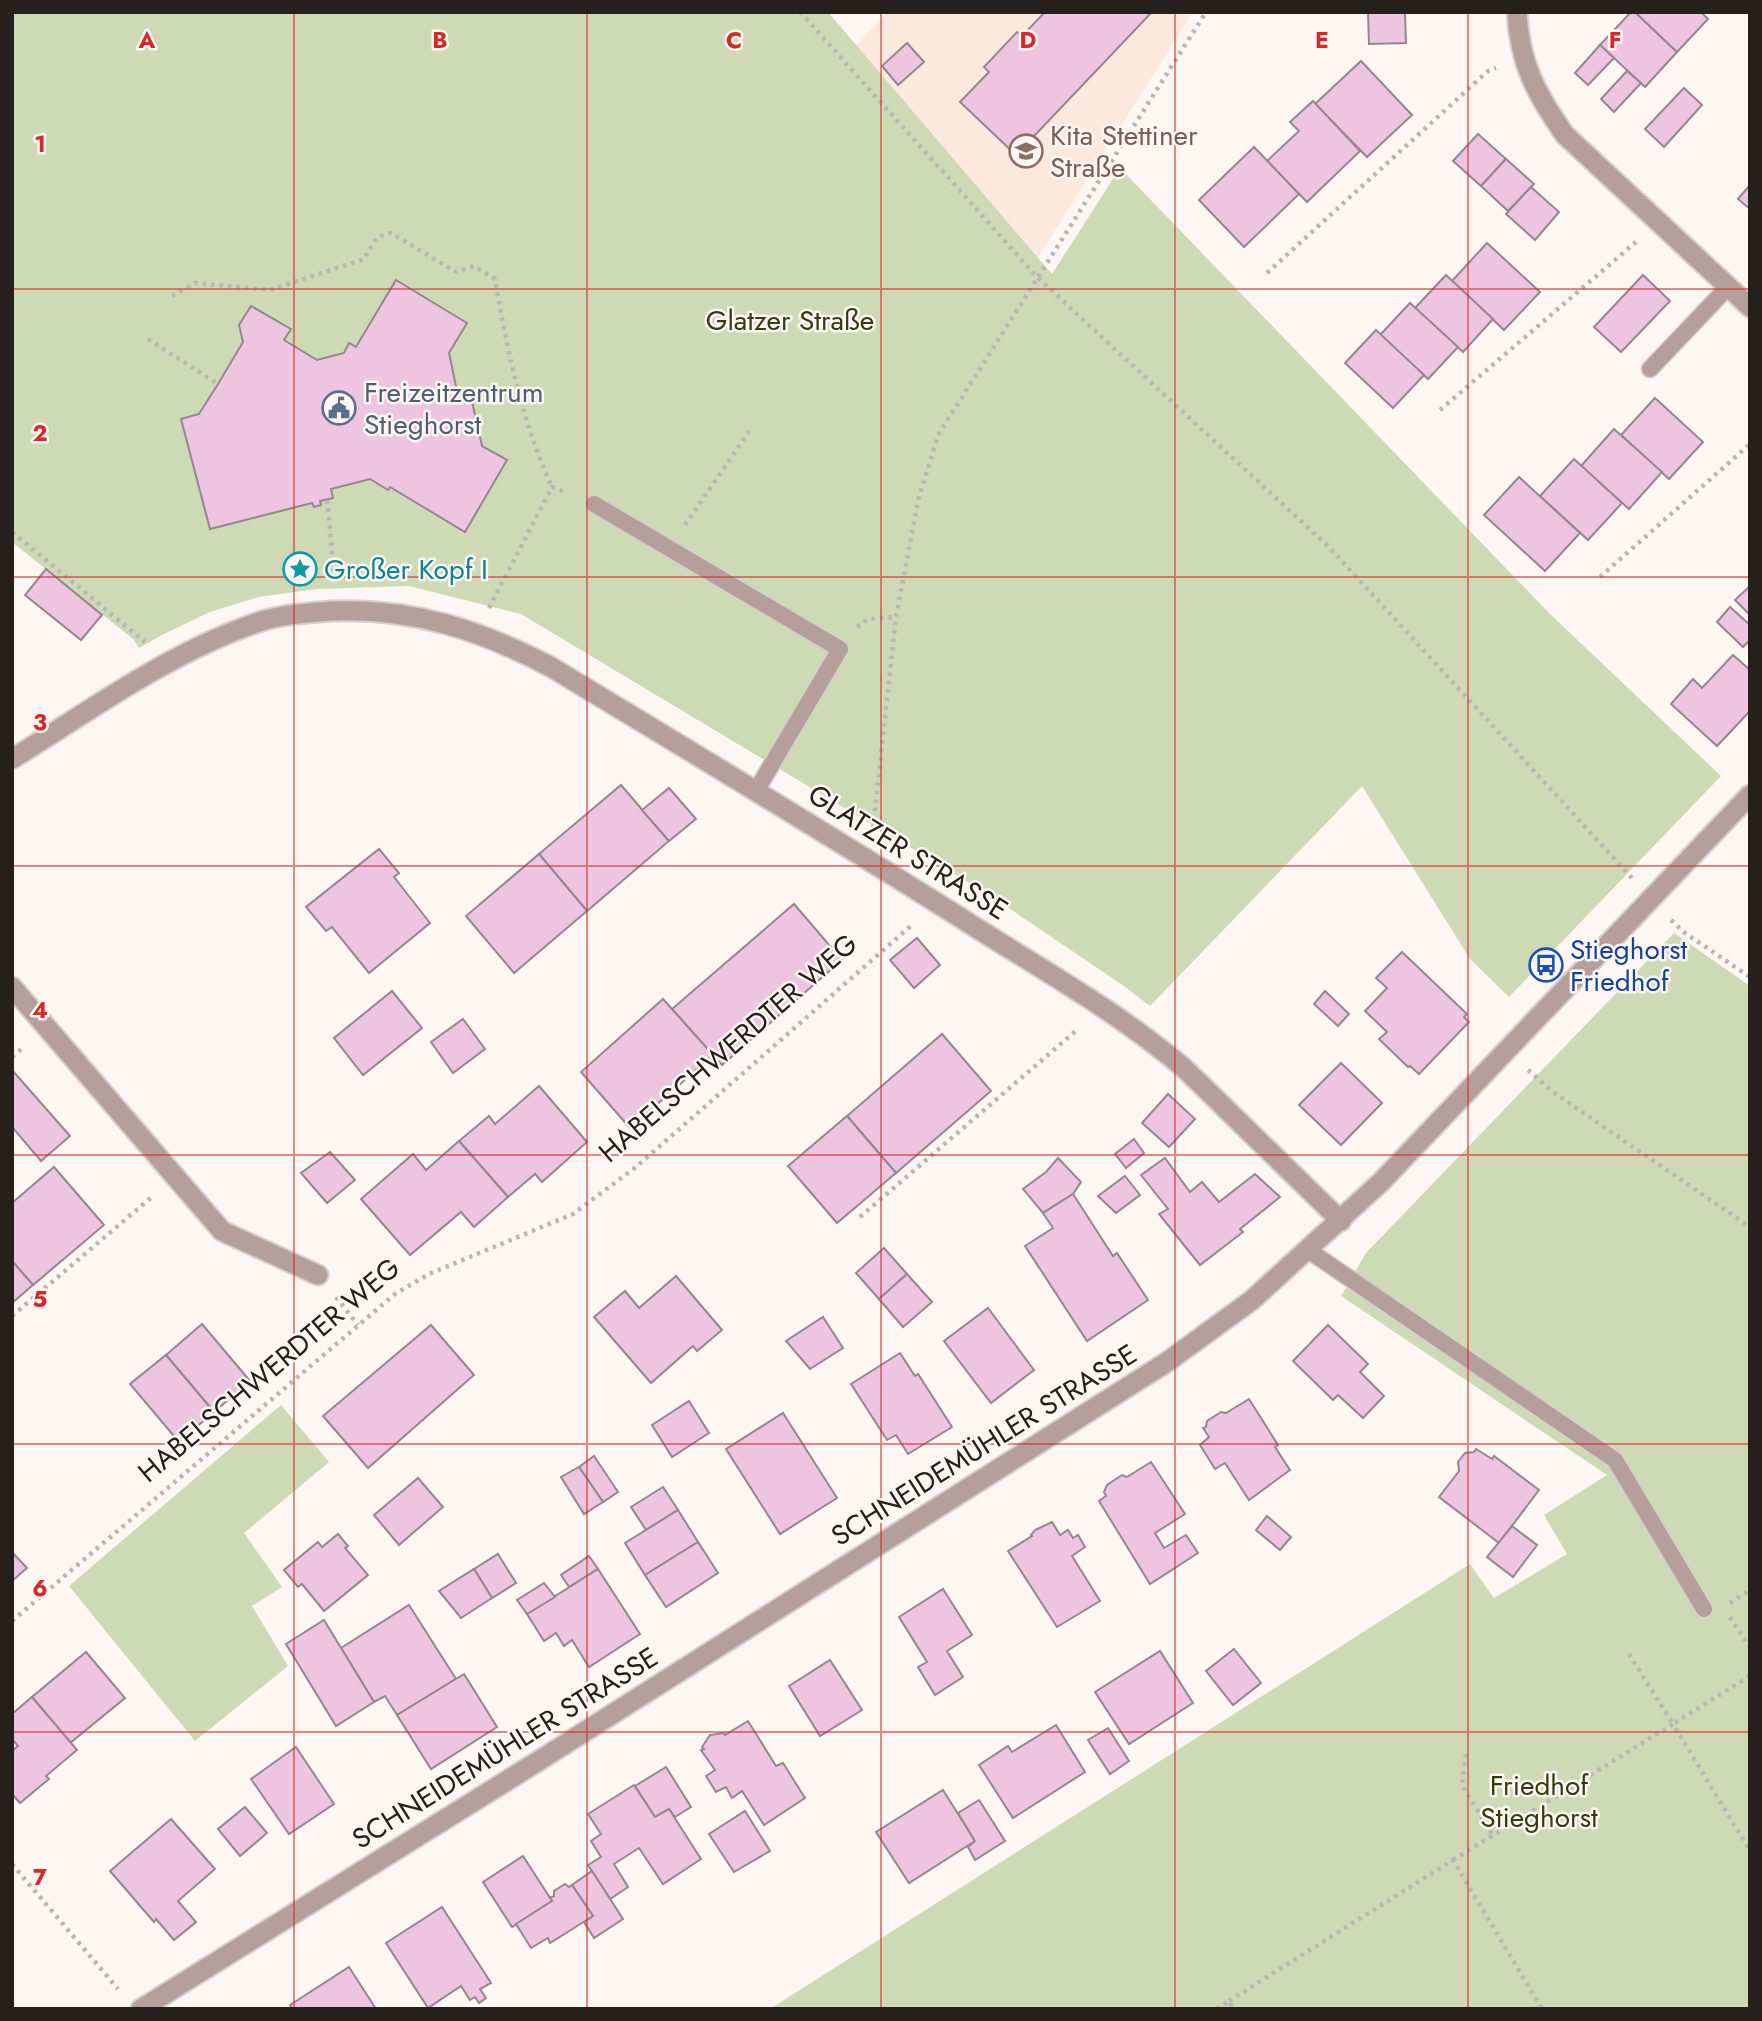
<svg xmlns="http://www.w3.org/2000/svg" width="1762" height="2021" viewBox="0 0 1762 2021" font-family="Jost,sans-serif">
<rect width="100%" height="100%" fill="#fdf6f2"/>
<polygon fill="#fce8dd" points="888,12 1193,12 1038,257 856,45"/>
<g fill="#ced9b5">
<polygon points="12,12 828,12 1052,274 1120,168 1550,614 1721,776 1509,997 1470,959 1362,786 1150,1006 1124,986 988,894 521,614 409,586 317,589 258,597 210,612 162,635 139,648 133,639 12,542"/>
<polygon points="1674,933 1750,986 1750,2009 770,2009 1470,1564 1494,1598 1567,1554 1544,1515 1607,1475 1341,1296 1366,1253"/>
<polygon points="281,1405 329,1462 244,1533 282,1587 252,1606 288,1666 195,1741 69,1586"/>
</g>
<g fill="#eec5e0" stroke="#958690" stroke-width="2">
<polygon points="1045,12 1152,12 1016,155 960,102 989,72 984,67 1017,32 1022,36"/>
<polygon points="1368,12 1405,12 1406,43 1369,44"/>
<polygon points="1631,12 1635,12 1677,52 1645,87 1600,45"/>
<polygon points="1635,12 1701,12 1708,19 1677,52"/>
<polygon points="907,43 924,62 898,85 882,66"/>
<polygon points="1600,45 1614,58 1588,85 1575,73"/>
<polygon points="1361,61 1412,115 1367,157 1315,104"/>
<polygon points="1627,71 1641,83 1614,112 1601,99"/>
<polygon points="1684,88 1702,105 1664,147 1645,129"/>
<polygon points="1313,101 1360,151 1307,202 1267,161 1299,131 1290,122"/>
<polygon points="1478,134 1506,159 1481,186 1453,161"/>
<polygon points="1254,147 1299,194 1244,247 1199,200"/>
<polygon points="1506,159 1534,184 1508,211 1481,186"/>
<polygon points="1750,185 1750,209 1738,199"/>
<polygon points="1531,187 1559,212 1535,240 1506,214"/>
<polygon points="1487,243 1540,292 1504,330 1452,281"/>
<polygon points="1446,275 1493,319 1463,352 1415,308"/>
<polygon points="1643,275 1670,301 1621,352 1594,327"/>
<polygon points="396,280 467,323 449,353 459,401 471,397 482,446 507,460 465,532 390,487 388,490 370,479 331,489 333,498 320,501 321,505 314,507 312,503 210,529 181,419 199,414 218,384 243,342 239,325 251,306 291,329 284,340 317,360 344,353 349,343 356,347"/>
<polygon points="1410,303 1458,347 1428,379 1380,335"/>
<polygon points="1376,330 1424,375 1393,408 1345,363"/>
<polygon points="1655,398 1703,442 1669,479 1621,435"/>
<polygon points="1614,429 1662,472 1629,509 1581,466"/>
<polygon points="1574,459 1622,503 1588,540 1540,496"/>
<polygon points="1519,477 1580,533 1545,571 1484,515"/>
<polygon points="46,569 102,615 81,640 25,595"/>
<polygon points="1750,586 1750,615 1735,600"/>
<polygon points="1730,607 1750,625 1750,640 1743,647 1717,622"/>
<polygon points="1733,655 1750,670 1750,711 1717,746 1671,704 1693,679 1702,688"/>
<polygon points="621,785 669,841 587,911 539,854"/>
<polygon points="669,788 696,819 669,841 642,810"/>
<polygon points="379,849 399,873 394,877 430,923 369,973 332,927 326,931 306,907"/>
<polygon points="539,854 587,911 514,973 466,916"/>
<polygon points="794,904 842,960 722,1065 672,1009"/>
<polygon points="917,938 940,965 914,988 890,960"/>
<polygon points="1402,952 1467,1014 1464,1017 1469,1022 1419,1074 1410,1066 1408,1067 1379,1039 1387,1032 1365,1011 1387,988 1376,978"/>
<polygon points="392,991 422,1028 363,1075 334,1038"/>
<polygon points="1325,991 1349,1014 1338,1026 1314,1004"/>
<polygon points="663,999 713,1055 630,1128 581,1072"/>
<polygon points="463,1019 485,1049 453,1073 431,1042"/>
<polygon points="942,1034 991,1091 896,1173 847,1116"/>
<polygon points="1341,1063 1382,1103 1341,1145 1299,1105"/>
<polygon points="12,1070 70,1136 41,1161 12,1127"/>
<polygon points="539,1086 587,1142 542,1182 535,1174 508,1197 459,1141 489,1116 495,1124"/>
<polygon points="1168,1094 1195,1119 1169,1147 1142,1123"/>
<polygon points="847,1116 896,1173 837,1223 788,1166"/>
<polygon points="1134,1139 1144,1153 1126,1168 1115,1154"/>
<polygon points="459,1141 508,1197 474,1227 461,1212 410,1255 361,1199 413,1154 426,1170"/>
<polygon points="330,1152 355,1180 327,1203 301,1173"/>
<polygon points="1058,1158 1081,1182 1073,1194 1043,1213 1023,1189 1046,1172"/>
<polygon points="1165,1158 1190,1192 1202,1182 1219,1202 1255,1174 1280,1197 1240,1229 1243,1232 1200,1265 1159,1214 1168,1209 1141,1175"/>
<polygon points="54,1167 104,1225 33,1285 12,1261 12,1203"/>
<polygon points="1125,1176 1140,1195 1116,1213 1098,1196"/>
<polygon points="1073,1194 1113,1256 1117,1253 1148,1300 1087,1341 1025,1246 1053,1228 1043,1213"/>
<polygon points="884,1248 907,1274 879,1299 856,1273"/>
<polygon points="12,1261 33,1285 12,1303"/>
<polygon points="907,1274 932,1302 903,1327 879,1299"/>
<polygon points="676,1276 722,1330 697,1351 693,1346 651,1383 594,1317 625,1291 639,1308"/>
<polygon points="988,1308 1034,1370 991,1403 944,1341"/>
<polygon points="823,1317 843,1348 810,1369 786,1341"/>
<polygon points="202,1324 250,1381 214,1412 166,1355"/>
<polygon points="431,1325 474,1375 368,1468 323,1416"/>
<polygon points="1328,1325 1368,1364 1360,1372 1384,1396 1363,1418 1338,1395 1333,1400 1293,1361"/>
<polygon points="900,1353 915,1376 918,1374 952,1427 908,1454 896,1435 887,1440 851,1384"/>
<polygon points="166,1355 214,1412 179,1442 130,1384"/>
<polygon points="1249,1399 1278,1445 1275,1447 1290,1470 1249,1500 1225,1463 1215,1469 1200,1445 1209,1437 1203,1428 1206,1427 1207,1421 1221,1412 1226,1413"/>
<polygon points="689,1401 709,1433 672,1457 652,1425"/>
<polygon points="783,1413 837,1498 780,1534 726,1449"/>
<polygon points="1476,1449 1492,1459 1494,1456 1539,1490 1499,1543 1439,1497 1459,1471 1458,1462 1465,1453 1474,1452"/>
<polygon points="594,1456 618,1492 603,1502 579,1467"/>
<polygon points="1151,1462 1185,1514 1155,1533 1164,1548 1186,1535 1198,1553 1150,1584 1099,1501 1106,1496 1104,1492 1107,1485 1122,1475 1127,1477"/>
<polygon points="579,1467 603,1502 584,1514 561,1477"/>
<polygon points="418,1478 443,1507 399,1545 374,1515"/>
<polygon points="663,1487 678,1510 646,1530 631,1507"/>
<polygon points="678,1510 698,1542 645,1575 625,1543"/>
<polygon points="1267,1516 1291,1537 1280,1550 1256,1530"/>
<polygon points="1052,1522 1060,1535 1068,1530 1073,1538 1078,1535 1085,1547 1072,1556 1100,1601 1057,1627 1008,1551 1032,1536 1031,1535 1035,1530"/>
<polygon points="1512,1526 1537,1545 1513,1577 1487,1557"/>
<polygon points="338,1534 348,1546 345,1548 368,1575 324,1611 302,1584 298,1587 284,1570 318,1542 322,1547"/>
<polygon points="698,1542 718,1573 666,1607 645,1575"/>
<polygon points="12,1552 27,1568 12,1581"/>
<polygon points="498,1554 516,1583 492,1598 474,1569"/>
<polygon points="589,1556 598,1569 569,1587 561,1575"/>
<polygon points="474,1569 492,1598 461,1618 439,1591"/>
<polygon points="598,1569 640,1634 589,1667 572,1640 564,1646 556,1633 544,1641 527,1614"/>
<polygon points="544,1583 555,1597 527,1614 517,1600"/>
<polygon points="943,1589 972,1635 947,1651 963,1677 935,1695 918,1667 927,1662 899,1617"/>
<polygon points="409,1605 456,1679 397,1715 385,1696 374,1702 341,1648"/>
<polygon points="324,1620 374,1702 336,1726 286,1644"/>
<polygon points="1234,1649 1261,1683 1233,1705 1206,1671"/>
<polygon points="1160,1651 1193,1703 1129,1744 1095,1692"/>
<polygon points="86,1652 125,1698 70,1743 32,1697"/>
<polygon points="830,1660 862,1710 820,1736 789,1686"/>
<polygon points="464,1674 497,1727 431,1769 397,1715"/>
<polygon points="32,1697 77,1750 46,1776 49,1779 20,1803 12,1794 12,1751 18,1746 12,1739 12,1714"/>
<polygon points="748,1721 776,1766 783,1763 805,1798 764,1825 742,1791 732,1798 726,1787 716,1792 706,1776 715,1770 701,1750 704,1749 702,1747 710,1735 724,1733 725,1735"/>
<polygon points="1056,1725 1085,1772 1013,1818 979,1765 1008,1746 1012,1752"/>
<polygon points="1108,1728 1129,1761 1110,1774 1088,1740"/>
<polygon points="296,1747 334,1804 289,1834 251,1779"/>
<polygon points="666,1767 691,1807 675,1817 669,1809 655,1817 635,1786"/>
<polygon points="634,1785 655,1817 669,1809 701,1859 663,1884 639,1848 614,1864 628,1887 610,1899 588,1865 601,1857 591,1841 601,1834 588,1814"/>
<polygon points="943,1790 975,1841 909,1883 876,1832"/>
<polygon points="979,1800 1005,1841 975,1860 968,1847 975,1841 958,1813"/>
<polygon points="245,1807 267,1833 240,1856 218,1829"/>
<polygon points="745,1811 770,1851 734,1872 709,1834"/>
<polygon points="171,1819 215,1869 178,1901 196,1922 174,1940 156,1919 154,1922 110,1871"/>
<polygon points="523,1856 552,1901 512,1927 483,1882"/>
<polygon points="592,1871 623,1919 594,1938 584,1922 593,1916 572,1885"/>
<polygon points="565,1884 569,1887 572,1885 593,1916 550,1943 548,1938 531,1948 516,1924 552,1901 550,1898 554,1896 554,1891"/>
<polygon points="442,1907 491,1983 480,1989 486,1998 479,2003 475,1997 470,2000 461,1986 428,2008 386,1943"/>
<polygon points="349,1967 376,2009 292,2009 290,2005"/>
</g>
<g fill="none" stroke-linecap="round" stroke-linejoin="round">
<defs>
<g id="service">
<polyline points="1650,369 1728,287"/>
<polyline points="594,504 840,649 756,791"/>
<polyline points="1308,1250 1615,1460 1704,1609"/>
</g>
<g id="minor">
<path d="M 1517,12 C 1519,63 1537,95 1565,135 L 1750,307"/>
<path d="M 12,759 C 91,710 170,652 259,622 C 283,614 308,613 332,611 C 414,608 480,630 551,667 C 693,753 835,838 975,927 C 1046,972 1121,1014 1185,1069 L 1341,1221"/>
<polyline points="12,987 222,1231 318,1275"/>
<polyline points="141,2009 540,1760 1167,1362 1252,1300 1381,1182 1750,795"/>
</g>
</defs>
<use href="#service" stroke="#d6cfcb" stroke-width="19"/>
<use href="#minor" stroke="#d6cfcb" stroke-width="23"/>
<g stroke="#bcb6b2" stroke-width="4.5" stroke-dasharray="3.5 5" stroke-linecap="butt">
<polyline points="800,12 1038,278 1329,547 1632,878"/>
<polyline points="1267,273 1488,71 1496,68"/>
<path d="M 172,296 L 195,283 L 270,290 L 364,259 L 377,237 L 391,233 L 456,272 L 474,266 L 495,279 C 507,350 522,421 552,487"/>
<polyline points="148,339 218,384"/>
<polyline points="1440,410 1636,242"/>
<polyline points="327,500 335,582"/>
<polyline points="685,525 752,427"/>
<polyline points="12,532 145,642"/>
<polyline points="1600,577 1750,444"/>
<polyline points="489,608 552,487 567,493"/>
<polyline points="857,627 868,619 896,617"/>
<polyline points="873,828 896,617 918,501 938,435 1206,12"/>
<polyline points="1671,920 1685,933 1750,977"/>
<polyline points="12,1057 25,1046"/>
<polyline points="1528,1070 1553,1092 1750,1227"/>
<polyline points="860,1217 1078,1029"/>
<polyline points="336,1297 358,1325"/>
<polyline points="12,1316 153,1196"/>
<polyline points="1730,1603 1750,1590"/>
<polyline points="1730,1617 1750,1648"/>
<polyline points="12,1621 395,1294 429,1274 573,1214 636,1167 913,924"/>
<polyline points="1629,1654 1673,1724 1750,1676"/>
<polyline points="1466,1754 1462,1785 1493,1836"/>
<polyline points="1453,1860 1673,1724 1750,1851"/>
<polyline points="12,1864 118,1989"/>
<polyline points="1229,2001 1453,1860 1542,2009"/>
<polyline points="1217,2009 1229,2001 1233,2009"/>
</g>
<use href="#service" stroke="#b59f9b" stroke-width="16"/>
<use href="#minor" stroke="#b59f9b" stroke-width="19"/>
</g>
<path fill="none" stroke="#d62828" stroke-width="2" stroke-opacity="0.55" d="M 294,12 L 294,2009M 587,12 L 587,2009M 881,12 L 881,2009M 1175,12 L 1175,2009M 1468,12 L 1468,2009M 12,289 L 1750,289M 12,577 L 1750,577M 12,866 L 1750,866M 12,1155 L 1750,1155M 12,1444 L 1750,1444M 12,1732 L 1750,1732"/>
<defs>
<symbol id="school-ring" viewBox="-11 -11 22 22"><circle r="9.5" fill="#fdf6f2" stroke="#8d6e63" stroke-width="1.5"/><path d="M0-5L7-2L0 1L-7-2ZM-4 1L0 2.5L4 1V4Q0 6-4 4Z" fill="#8d6e63"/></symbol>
<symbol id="civic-ring" viewBox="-11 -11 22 22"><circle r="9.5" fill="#fdf6f2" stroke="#5c6f8a" stroke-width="1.5"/><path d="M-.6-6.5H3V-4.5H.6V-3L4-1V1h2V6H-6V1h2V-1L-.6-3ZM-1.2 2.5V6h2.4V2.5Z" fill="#5c6f8a"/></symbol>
<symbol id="sight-ring" viewBox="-11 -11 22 22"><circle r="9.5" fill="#fdf6f2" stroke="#0f9aa8" stroke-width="1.5"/><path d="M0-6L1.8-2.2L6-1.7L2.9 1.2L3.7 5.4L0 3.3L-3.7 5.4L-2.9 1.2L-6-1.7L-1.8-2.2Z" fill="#0f9aa8"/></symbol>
<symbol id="bus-ring" viewBox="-11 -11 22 22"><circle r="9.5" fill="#fdf6f2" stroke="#1a4fb4" stroke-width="1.5"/><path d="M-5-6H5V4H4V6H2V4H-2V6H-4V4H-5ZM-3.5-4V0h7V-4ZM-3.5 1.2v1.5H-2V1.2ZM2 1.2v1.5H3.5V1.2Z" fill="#1a4fb4"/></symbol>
</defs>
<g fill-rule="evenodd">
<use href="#school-ring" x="1007" y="132" width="38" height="38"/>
<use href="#civic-ring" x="320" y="389" width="38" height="38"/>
<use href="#sight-ring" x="281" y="550" width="38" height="38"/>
<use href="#bus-ring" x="1527" y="946" width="38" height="38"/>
</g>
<g text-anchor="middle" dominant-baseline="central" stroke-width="5" stroke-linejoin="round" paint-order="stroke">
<g font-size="28" fill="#785e54" stroke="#fdf6f2" text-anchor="start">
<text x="1050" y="135">Kita Stettiner<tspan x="1050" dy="32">Straße</tspan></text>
</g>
<g font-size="28" fill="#333e0e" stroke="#fdf6f2">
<text x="790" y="320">Glatzer Straße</text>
<text x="1539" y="1785">Friedhof<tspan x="1539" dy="32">Stieghorst</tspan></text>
</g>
<g font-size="28" fill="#4e5e75" stroke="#fdf6f2" text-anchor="start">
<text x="364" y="392">Freizeitzentrum<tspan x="364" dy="32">Stieghorst</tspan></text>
</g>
<g font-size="28" fill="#0d838f" stroke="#fdf6f2" text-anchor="start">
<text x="324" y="569">Großer Kopf I</text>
</g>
<g font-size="28" fill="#26201c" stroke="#fdf6f2">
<text transform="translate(908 852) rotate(32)">GLATZER STRASSE</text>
<text transform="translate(728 1048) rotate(-41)">HABELSCHWERDTER WEG</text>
<text transform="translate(269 1370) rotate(-40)">HABELSCHWERDTER WEG</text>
<text transform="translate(984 1445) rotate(-32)">SCHNEIDEMÜHLER STRASSE</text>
<text transform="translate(505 1748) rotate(-32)">SCHNEIDEMÜHLER STRASSE</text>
</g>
<g font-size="28" fill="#164399" stroke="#fdf6f2" text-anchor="start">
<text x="1570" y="949">Stieghorst<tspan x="1570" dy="32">Friedhof</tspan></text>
</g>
</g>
<g font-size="23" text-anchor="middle" font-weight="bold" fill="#d62828" stroke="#fdf6f2" stroke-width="5" stroke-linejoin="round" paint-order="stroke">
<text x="147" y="48">A</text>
<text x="440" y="48">B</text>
<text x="734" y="48">C</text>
<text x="1028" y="48">D</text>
<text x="1322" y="48">E</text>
<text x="1615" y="48">F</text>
<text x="40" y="152">1</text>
<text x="40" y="441">2</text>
<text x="40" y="730">3</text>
<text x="40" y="1018">4</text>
<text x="40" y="1307">5</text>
<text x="40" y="1596">6</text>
<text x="40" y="1885">7</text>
</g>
<rect width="1762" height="2021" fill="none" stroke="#26201c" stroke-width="28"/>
</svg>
